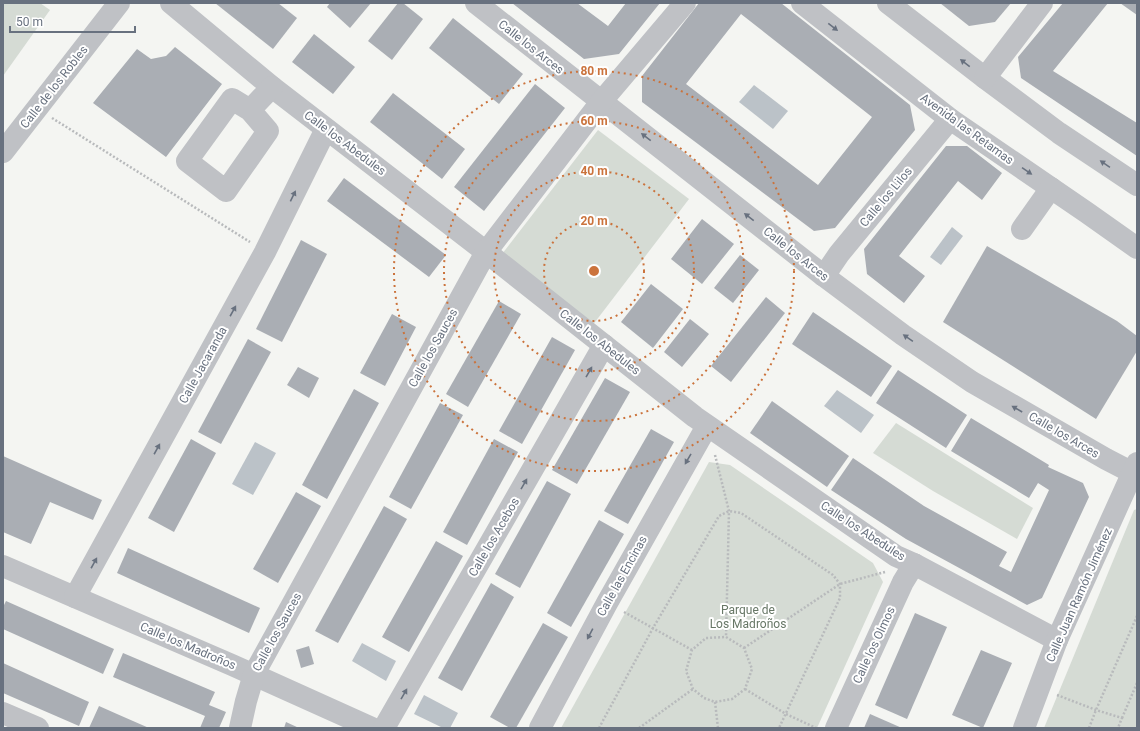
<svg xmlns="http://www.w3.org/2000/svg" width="1140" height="731" viewBox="0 0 1140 731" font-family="Roboto,sans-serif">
<rect width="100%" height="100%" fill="#f4f5f2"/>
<g fill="#d5dbd4">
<polygon points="3,3 40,3 50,10 3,76"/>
<polygon points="598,130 689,199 592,326 502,254"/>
<polygon points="896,423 1033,508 1017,539 933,491 873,453"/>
<polygon points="709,462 730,465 873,563 883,582 817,728 561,728"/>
<polygon points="1137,509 1137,728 1044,728 1134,510"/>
</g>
<g fill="#bbc2c8">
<polygon points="754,85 788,111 773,129 739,102"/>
<polygon points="952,227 963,236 941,265 930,257"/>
<polygon points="837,390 874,415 861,433 824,406"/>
<polygon points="255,442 276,453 253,495 232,484"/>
<polygon points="362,643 396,661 386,681 352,661"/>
<polygon points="424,695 458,713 450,728 443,728 414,714"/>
</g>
<g fill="#aaaeb4" fill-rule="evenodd">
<polygon points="215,3 278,3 297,18 273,49"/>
<polygon points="330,3 371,3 350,28 327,7"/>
<polygon points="398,3 403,3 423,19 392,60 368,41"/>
<polygon points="512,3 577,3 608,26 626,3 660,3 619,54 584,59"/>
<path d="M 699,3 L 781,3 L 910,105 L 915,130 L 835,228 L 814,231 L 642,102 L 642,76 ZM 741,14 L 872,117 L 818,185 L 686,84 Z"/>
<polygon points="940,3 1011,3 995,22 969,26"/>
<polygon points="1063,3 1108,3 1053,71 1137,123 1137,156 1021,78 1018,57"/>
<polygon points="1120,3 1137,3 1137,15"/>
<polygon points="453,18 523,74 499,104 429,48"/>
<polygon points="314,34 355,67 333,94 292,62"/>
<polygon points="175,47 222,84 166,157 93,103 137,49 151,59 166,56"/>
<polygon points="535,84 565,108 484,211 454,187"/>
<polygon points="393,93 465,149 442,179 370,122"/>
<polygon points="946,146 967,146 1002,173 982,200 958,181 899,256 925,276 904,303 867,274 864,249"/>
<polygon points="344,178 446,255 429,277 327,201"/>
<polygon points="702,219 734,244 702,284 671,259"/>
<polygon points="301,240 327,254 282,342 256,329"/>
<polygon points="987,246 1117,321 1137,336 1137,351 1096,419 943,322"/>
<polygon points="740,255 759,270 733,303 714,288"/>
<polygon points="651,284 683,309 653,348 621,322"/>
<polygon points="766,297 785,313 731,382 711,366"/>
<polygon points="499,301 521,314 468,407 446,394"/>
<polygon points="813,312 892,366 871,397 792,344"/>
<polygon points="392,314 416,327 385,386 360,373"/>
<polygon points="690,319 709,334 682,367 664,352"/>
<polygon points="552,337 575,350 522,444 499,431"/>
<polygon points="248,339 271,352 221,444 198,432"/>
<polygon points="298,367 319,378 309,398 287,385"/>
<polygon points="898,370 967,415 946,448 876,403"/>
<polygon points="605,378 630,392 577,484 552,470"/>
<polygon points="354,389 379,403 327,499 302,485"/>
<polygon points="772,401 849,456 827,487 750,433"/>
<polygon points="440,403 463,415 411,509 389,497"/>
<polygon points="971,418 1049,465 1048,467 1083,483 1089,497 1042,598 1027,605 906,539 831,490 853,458 924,506 1007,552 999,566 1011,572 1049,490 1038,483 1029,498 951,451"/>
<polygon points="651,429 674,442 628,524 604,511"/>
<polygon points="191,439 216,453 174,532 148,518"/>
<polygon points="494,439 518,452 467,545 443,532"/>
<polygon points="3,456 102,500 93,520 50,502 31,544 3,532"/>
<polygon points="547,481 571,494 520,588 495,574"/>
<polygon points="296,492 321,506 278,583 253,569"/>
<polygon points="384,506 407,519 338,643 315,631"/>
<polygon points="599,520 624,534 571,627 547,613"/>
<polygon points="436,541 463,556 409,652 382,637"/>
<polygon points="128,548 260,608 249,633 117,573"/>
<polygon points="491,583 514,597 462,691 438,678"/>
<polygon points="6,601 114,649 103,674 3,629 3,607"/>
<polygon points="915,613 947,627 907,719 875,705"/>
<polygon points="543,623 568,637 516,728 510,728 490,717"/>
<polygon points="309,646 314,664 301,668 296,650"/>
<polygon points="981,650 1012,663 983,728 952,715"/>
<polygon points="123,653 215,692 209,705 226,712 219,728 200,728 205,716 113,677"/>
<polygon points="3,663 89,702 79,726 3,693"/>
<polygon points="99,706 117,714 149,728 89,728"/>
<polygon points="870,714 902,728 864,728"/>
<polygon points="286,722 299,728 284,728"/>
</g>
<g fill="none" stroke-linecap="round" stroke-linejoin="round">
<g stroke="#b8babc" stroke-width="2.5" stroke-dasharray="2 2" stroke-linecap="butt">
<polyline points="52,118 250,242"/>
<polyline points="715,455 729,511 726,637"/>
<polyline points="624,612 692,650"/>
<polygon points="726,637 744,648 752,669 745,689 732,699 715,702 704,698 693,689 686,671 692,650 706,638"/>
<polyline points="744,648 840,584 885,572"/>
<polyline points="745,689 786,714 816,728"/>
<polyline points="1057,695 1096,710 1122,718 1118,728"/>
<polyline points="715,702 718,728"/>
<polyline points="1122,718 1137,683"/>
<polyline points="599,728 653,628 719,516 729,511 741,513 833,575 840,584 840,598 779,728"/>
<polyline points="639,728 693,689"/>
<polyline points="1089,728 1096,710 1137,616"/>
</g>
<g stroke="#bfc1c5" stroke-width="22">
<polyline points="171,3 272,87 486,252 695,417 896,556 914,564 1057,640"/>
<polyline points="476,3 824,276 903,335 972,382 1106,459 1137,475"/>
<polyline points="802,3 950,119 1086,212 1137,248"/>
<polyline points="888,3 985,78 1059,133 1137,185"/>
<polyline points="985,78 1042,3"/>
<polyline points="250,110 268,131 226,191 187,161 232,99 250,110 272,87"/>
<polyline points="3,152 119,3"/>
<polyline points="1022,229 1051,188"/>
<polyline points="824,276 839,254 950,119"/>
<polyline points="3,566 232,665 372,728"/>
<polyline points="75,597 265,252 326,129"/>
<polyline points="3,713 38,728"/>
<polyline points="240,728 246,701 254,674 486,252 601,102 685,3"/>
<polyline points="384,728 604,345"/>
<polyline points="540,728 607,603 707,426"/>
<polyline points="836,728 903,582 914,564"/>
<polyline points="1024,728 1057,640 1137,463"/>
</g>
</g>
<defs><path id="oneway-solid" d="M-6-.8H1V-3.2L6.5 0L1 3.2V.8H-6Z"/></defs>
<g fill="#68717f">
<use href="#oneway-solid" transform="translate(833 27) rotate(38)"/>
<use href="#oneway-solid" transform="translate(965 63) rotate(-142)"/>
<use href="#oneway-solid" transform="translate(646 137) rotate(-142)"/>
<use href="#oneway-solid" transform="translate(1105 164) rotate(-146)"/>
<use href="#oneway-solid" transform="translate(1027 171) rotate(34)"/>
<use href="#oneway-solid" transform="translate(293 196) rotate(-64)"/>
<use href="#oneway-solid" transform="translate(749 217) rotate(-142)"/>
<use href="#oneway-solid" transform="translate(233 311) rotate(-61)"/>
<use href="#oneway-solid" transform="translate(908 338) rotate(-145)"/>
<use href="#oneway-solid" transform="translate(589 372) rotate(-60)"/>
<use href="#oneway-solid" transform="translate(1017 409) rotate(-150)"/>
<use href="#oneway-solid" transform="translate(157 449) rotate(-61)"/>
<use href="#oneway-solid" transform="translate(688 459) rotate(120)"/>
<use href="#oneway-solid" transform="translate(524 484) rotate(-60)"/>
<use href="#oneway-solid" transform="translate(94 563) rotate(-61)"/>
<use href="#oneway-solid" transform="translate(590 634) rotate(118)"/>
<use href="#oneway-solid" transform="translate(404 694) rotate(-60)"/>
</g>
<g fill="none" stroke="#cb733c" stroke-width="2" stroke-dasharray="2 4">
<circle cx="594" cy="271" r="50"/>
<circle cx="594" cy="271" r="100"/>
<circle cx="594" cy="271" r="150"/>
<circle cx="594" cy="271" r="200"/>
</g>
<g text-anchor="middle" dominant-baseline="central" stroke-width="4" stroke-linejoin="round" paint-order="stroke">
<g font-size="12" fill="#68717f" stroke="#fff">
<text transform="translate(531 47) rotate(38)">Calle los Arces</text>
<text transform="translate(54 87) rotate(-52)">Calle de los Robles</text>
<text transform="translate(967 129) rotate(36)">Avenida las Retamas</text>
<text transform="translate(345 143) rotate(37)">Calle los Abedules</text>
<text transform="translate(886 197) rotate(-50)">Calle los Lilos</text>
<text transform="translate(796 254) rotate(38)">Calle los Arces</text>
<text transform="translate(600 342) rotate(38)">Calle los Abedules</text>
<text transform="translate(433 348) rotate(-61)">Calle los Sauces</text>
<text transform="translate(203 365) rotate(-61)">Calle Jacaranda</text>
<text transform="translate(1064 435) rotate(30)">Calle los Arces</text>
<text transform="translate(863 531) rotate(33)">Calle los Abedules</text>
<text transform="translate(494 537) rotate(-60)">Calle los Acebos</text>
<text transform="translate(622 576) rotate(-61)">Calle las Encinas</text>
<text transform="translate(1079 595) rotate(-66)">Calle Juan Ramón Jiménez</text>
<text transform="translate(277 632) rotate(-61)">Calle los Sauces</text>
<text transform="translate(874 645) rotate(-65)">Calle los Olmos</text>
<text transform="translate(188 646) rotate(23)">Calle los Madroños</text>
</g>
<g font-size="12" fill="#677766" stroke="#fff">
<text x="748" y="610">Parque de<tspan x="748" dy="14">Los Madroños</tspan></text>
</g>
</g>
<circle cx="594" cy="271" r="6" fill="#cb733c" stroke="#fff" stroke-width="2"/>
<g font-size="12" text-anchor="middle" font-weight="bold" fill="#cb733c" stroke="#fff" stroke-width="4" stroke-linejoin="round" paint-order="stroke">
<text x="594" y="75">80 m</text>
<text x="594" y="125">60 m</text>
<text x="594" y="175">40 m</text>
<text x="594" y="225">20 m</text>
</g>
<rect width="1140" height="731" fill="none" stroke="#68717f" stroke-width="8"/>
<path d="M10 26v6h125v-6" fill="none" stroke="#68717f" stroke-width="2"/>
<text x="16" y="26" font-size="12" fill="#68717f" stroke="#ffffff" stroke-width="3" paint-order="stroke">50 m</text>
</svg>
